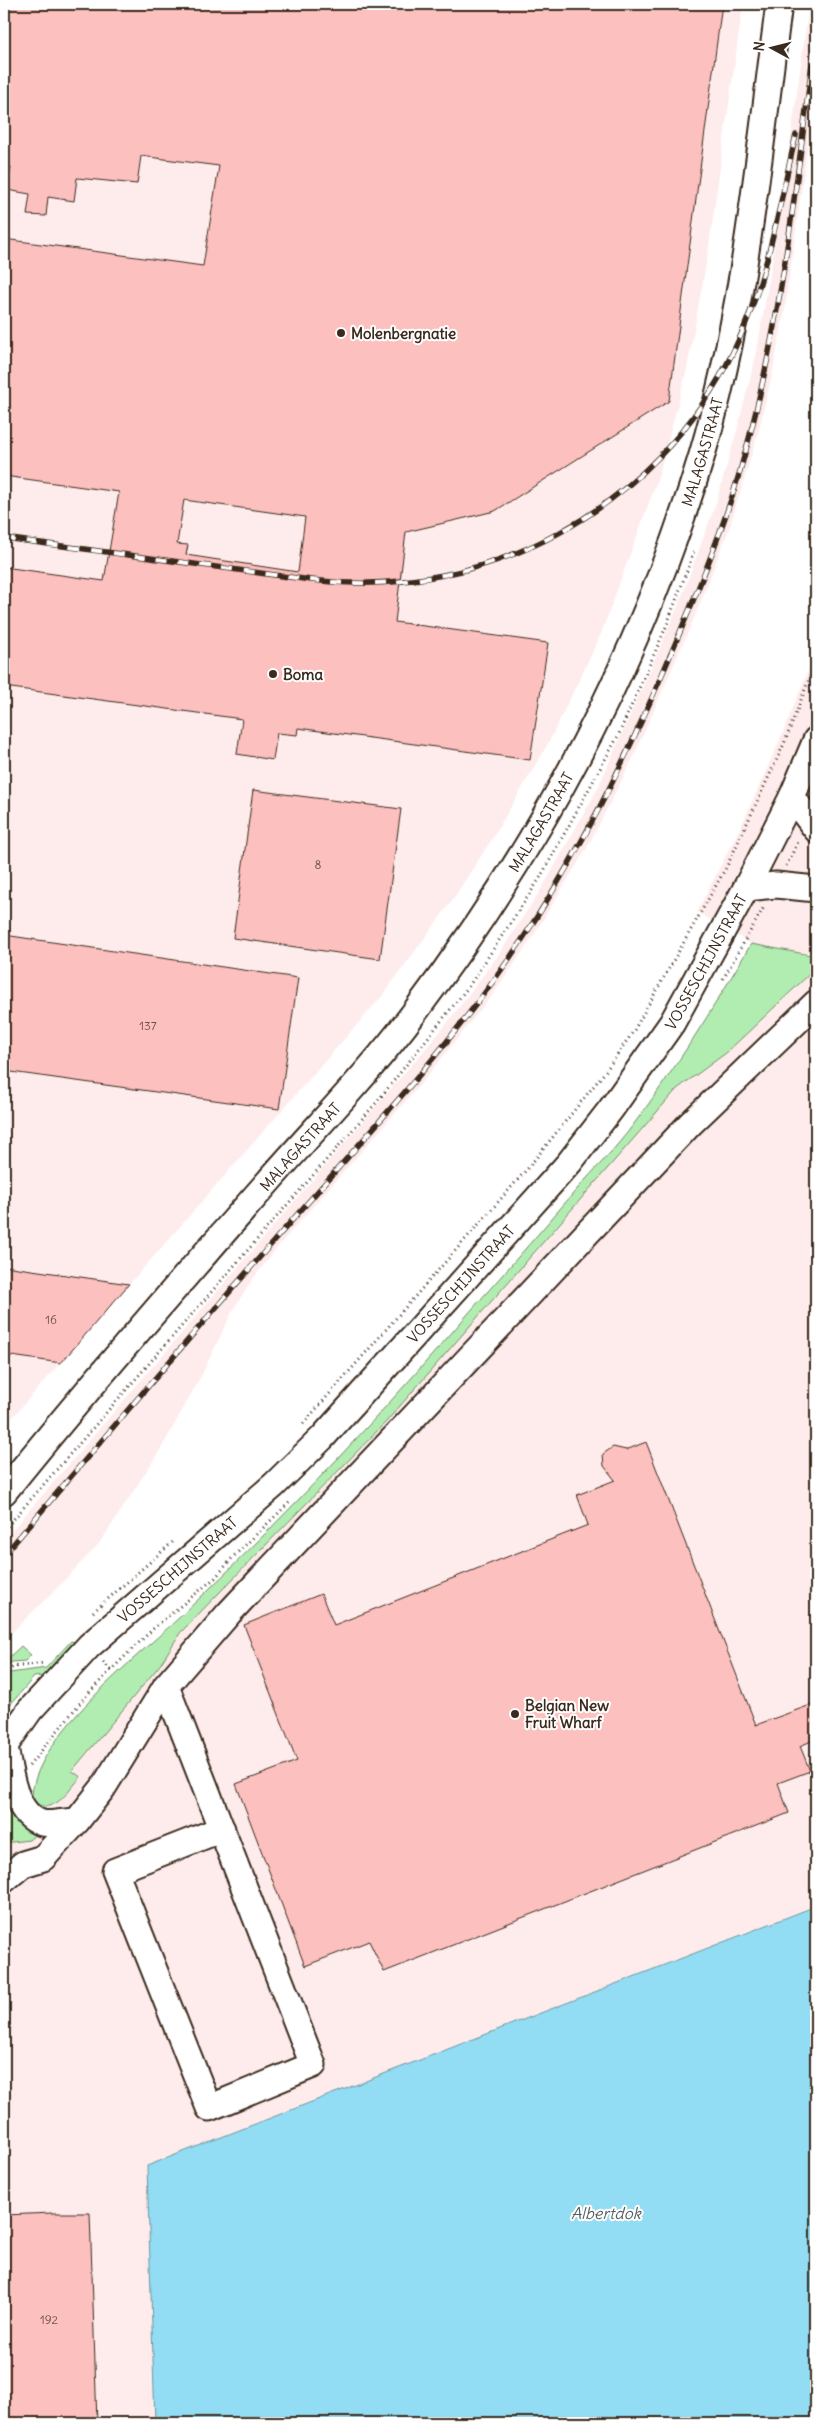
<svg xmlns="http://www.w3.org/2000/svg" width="820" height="2427" viewBox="0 0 820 2427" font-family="Delius,sans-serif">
<rect width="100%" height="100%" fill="#fff"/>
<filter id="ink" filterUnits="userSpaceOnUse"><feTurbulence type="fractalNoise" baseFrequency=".02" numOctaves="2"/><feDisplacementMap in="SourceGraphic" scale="10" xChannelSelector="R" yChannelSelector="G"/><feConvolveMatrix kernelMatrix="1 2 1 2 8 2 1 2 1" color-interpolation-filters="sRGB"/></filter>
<g filter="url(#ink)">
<g fill="#feecec">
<polygon points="4,4 743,4 708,253 687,369 658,478 601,634 549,742 492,839 449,905 383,995 4,1427"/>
<polygon points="809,4 816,4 816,85 784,315 772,375 757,437 729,529 695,616 633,758 587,848 532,938 494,993 419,1086 280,1244 252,1280 233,1310 201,1376 162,1447 109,1529 98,1545 59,1586 4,1640 4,1540 444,1027 497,957 547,880 598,788 679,604 716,503 737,430 756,356 782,204"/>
<polygon points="816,647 816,956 751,944 697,912 743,822 779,742 808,671"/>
<polygon points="816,968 816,1906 148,2166 155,2423 4,2423 5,1801 20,1779 32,1790 32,1800 45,1808 54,1806 81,1777 72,1771 160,1665 180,1633 386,1422 677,1089 726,1053"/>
</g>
<g fill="#b1ecb1" stroke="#768b68">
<path d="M 751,944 L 816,956 L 816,968 L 726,1053 L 677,1089 L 386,1422 L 180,1633 L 160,1665 L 72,1771 L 81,1777 C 68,1791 52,1819 32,1800 C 30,1740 141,1654 182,1615 C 288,1515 386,1409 481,1299 C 514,1262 546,1225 578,1188 C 594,1170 612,1152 627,1133 C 673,1073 713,1009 751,944 Z"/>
<polygon points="71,1641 76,1642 45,1676 34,1677 4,1712 4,1683 10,1673 46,1668"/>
<polygon points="21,1646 31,1655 25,1661 12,1662 4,1667 4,1662"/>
<polygon points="7,1805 29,1830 36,1834 29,1840 4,1843 4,1812"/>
</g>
<polygon fill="#92ddf3" stroke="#6f959e" points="816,1906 816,2423 155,2423 147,2166"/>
<g fill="#fcc0be" stroke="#3b2a1e" fill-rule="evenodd">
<path d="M 4,4 L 722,4 L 669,401 L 495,511 L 406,532 L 395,622 L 548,643 L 530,760 L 298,728 L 297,735 L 277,733 L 273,760 L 237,754 L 242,719 L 4,687 L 4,567 L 104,581 L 119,492 L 4,476 L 4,239 L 203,266 L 219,166 L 141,156 L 137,184 L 77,178 L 74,201 L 48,197 L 46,216 L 27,215 L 30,194 L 7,190 L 11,167 L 4,166 ZM 184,500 L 305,517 L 298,572 L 186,555 L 188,545 L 177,544 Z"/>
<polygon points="253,790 401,809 380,959 233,938"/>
<polygon points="4,935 298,978 279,1109 4,1071"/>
<polygon points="4,1266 129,1284 61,1363 4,1355"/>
<polygon points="646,1442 756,1725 816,1703 816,1739 800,1746 810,1771 778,1783 789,1813 384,1972 369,1941 305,1966 236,1784 297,1761 244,1625 321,1594 334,1625 588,1525 577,1495 615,1480 604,1466 603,1454 613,1447 626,1450"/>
<polygon points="53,2213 90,2213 97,2423 4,2423 4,2215"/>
</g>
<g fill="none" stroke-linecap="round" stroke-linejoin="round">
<defs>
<g id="minor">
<polyline points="792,797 816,829"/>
<polyline points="746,888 776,885 816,889"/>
<path id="s1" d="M 4,1492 C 89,1386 178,1284 267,1183 C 316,1127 370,1072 414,1013 C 542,843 641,658 702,455 C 745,310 759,153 779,4"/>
<path d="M 5,1746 C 9,1769 14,1815 42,1823 C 51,1825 67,1821 77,1821 L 103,1788 L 166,1686"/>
<path id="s2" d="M 4,1747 L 30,1710 L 89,1646 L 274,1485 L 322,1438 L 569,1163 L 611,1109 L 672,1023 L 746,888 L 792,797 L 816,740"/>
<polyline points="222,1829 115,1871 209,2108 313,2065 166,1686 229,1613 690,1124 816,1003"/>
<polyline points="4,1880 23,1864 43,1858 77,1821"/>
</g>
</defs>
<use href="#minor" stroke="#3b2a1e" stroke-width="29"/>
<g stroke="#3b2a1e" stroke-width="3" stroke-dasharray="1 4" stroke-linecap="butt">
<polyline points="786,866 799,840"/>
<polyline points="723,979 764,907"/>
<polyline points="303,1424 528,1168 605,1072 633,1032 727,866 784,744 816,661"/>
<polyline points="4,1530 376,1103 469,986 540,878 618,736 666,627 695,549"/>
<polyline points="93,1612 175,1540"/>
<polyline points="103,1662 111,1670"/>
<polyline points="4,1675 13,1667 44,1663"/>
<polyline points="29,1766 84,1698 111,1670 156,1626 215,1578 234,1556 291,1501"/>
</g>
<use href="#minor" stroke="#fff" stroke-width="25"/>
<defs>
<g id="rail">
<path d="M 4,538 L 311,580 C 487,602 657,508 734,350 C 767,283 779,206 796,135"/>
<path d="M 4,1555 C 98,1445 192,1334 288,1225 C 364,1138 443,1054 509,959 C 572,868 621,771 664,670 C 692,604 720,539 740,471 C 782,328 796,180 816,34"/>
</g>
</defs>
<use href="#rail" stroke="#3b2a1e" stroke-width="5.5"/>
<use href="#rail" stroke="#fff" stroke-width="4" stroke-dasharray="11" stroke-linecap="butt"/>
</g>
</g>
<g fill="#3b2a1e" stroke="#fff" stroke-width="2">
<circle cx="341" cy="333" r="5"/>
<circle cx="273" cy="674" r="5"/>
<circle cx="515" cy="1714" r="5"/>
</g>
<g text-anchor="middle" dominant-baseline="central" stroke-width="4" stroke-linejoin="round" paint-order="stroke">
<g font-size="12" fill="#6b5046">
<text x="318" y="864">8</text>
<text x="148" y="1025">137</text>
<text x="51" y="1319">16</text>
<text x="49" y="2319">192</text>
</g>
<g font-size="15" font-weight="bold" fill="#3b2a1e" stroke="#fff" text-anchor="start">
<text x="351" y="333">Molenbergnatie</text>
<text x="283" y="674">Boma</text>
<text x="525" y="1705">Belgian New<tspan x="525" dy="17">Fruit Wharf</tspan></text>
</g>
<g font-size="15" fill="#3b2a1e" stroke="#fff">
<text stroke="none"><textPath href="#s1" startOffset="1265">MALAGASTRAAT</textPath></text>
<text stroke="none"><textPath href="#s1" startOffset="860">MALAGASTRAAT</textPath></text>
<text stroke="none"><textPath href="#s2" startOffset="1058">VOSSESCHIJNSTRAAT</textPath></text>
<text stroke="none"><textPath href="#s1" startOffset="455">MALAGASTRAAT</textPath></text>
<text stroke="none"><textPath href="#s2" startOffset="652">VOSSESCHIJNSTRAAT</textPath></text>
<text stroke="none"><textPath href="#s2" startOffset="249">VOSSESCHIJNSTRAAT</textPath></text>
</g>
<g font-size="16" font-style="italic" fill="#55605e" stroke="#fff">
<text x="606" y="2213">Albertdok</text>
</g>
</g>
<rect width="820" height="2427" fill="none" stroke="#fff" stroke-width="20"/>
<rect x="10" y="10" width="800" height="2407" fill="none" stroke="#3b2a1e" stroke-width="2" filter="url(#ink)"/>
<g transform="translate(772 48) rotate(277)" stroke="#ffffff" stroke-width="4" paint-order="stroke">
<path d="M0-4L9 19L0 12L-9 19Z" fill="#3b2a1e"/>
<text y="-8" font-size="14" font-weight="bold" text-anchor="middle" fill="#3b2a1e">N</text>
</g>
</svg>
